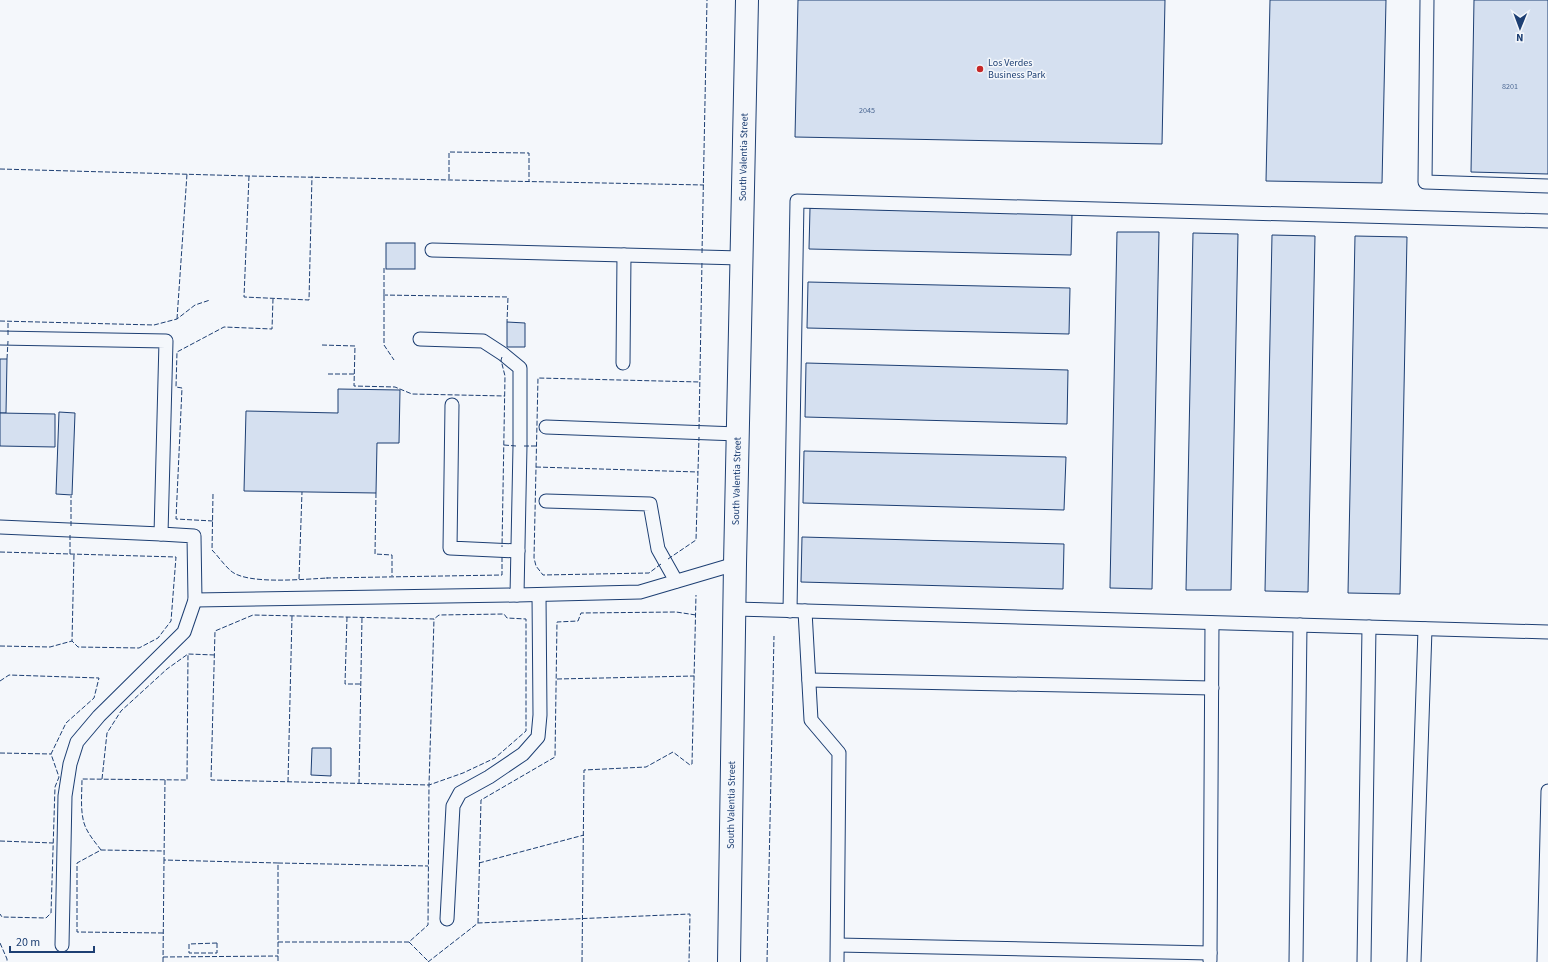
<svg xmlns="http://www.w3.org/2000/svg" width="1548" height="962" viewBox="0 0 1548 962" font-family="'Source Sans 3',sans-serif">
<rect width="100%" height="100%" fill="#f4f7fb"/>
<g fill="#d5e0f0" stroke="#1d3f73">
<polygon points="798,0 1165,0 1162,144 795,137"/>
<polygon points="1270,0 1386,0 1382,183 1266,181"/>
<polygon points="1474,0 1548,0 1548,174 1471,172"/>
<polygon points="810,208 1072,214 1071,255 809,249"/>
<polygon points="1117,232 1159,232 1152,589 1110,588"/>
<polygon points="1193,233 1238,234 1231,590 1186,590"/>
<polygon points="1272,235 1315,236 1308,592 1265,591"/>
<polygon points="1355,236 1407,237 1400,594 1348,593"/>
<rect x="386" y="243" width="29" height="26"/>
<polygon points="808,282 1070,288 1069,334 807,328"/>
<polygon points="507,322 525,323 525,347 507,347"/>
<polygon points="0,359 7,359 6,413 0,413"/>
<polygon points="806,363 1068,370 1067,424 805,417"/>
<polygon points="338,389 400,390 399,443 377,443 376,493 244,491 246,411 338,413"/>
<polygon points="59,412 75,413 72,495 56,494"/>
<polygon points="0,413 55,414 55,447 0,446"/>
<polygon points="804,451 1066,457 1064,510 803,503"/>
<polygon points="802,537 1064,544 1063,589 801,582"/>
<polygon points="312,748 331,748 331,776 311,775"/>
</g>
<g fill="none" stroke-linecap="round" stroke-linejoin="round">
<defs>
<g id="service">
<polyline points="1427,0 1425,182 1548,186"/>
<polyline points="432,250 741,258"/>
<polyline points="0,338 166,341 161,534 194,536 195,600 184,632 99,716 77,742 70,764 65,796 62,945"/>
<polyline points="420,339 483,341 503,354 520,368 520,446 517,595"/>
<polyline points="623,363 624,255"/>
<polyline points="452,405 450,548 518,551"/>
<polyline points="546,427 738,434"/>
<polyline points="546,501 650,504 658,549 676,581"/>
<polyline points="0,527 161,534"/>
<polyline points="195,600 517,595 640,592 735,564"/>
<polyline points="734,609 1548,632"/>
<polyline points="790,611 797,201 1548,221"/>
<polyline points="805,611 811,720 839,753 837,962"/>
<polyline points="809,680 1212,688"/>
<polyline points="447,919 453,806 460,793 489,777 523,754 538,737 540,715 539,595"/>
<polyline points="838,945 1210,953"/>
<polyline points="1210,960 1212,623"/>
<polyline points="1296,962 1300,625"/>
<polyline points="1364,962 1369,627"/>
<polyline points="1414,962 1425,629"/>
<polyline points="1544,962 1548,791"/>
</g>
<g id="minor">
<path id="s1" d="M 729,962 L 735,564 L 747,0"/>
</g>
</defs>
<use href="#service" stroke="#1d3f73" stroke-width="15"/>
<use href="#minor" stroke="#1d3f73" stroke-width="24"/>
<use href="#service" stroke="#f4f7fb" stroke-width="13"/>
<use href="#minor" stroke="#f4f7fb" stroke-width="22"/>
<g stroke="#1d3f73" stroke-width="1" stroke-dasharray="5 2" stroke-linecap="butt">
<polyline points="0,169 249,176 704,185"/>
<polyline points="249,176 244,297 309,300 312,176"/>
<polyline points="449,179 449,152 529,153 529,181"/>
<polyline points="702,253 707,0"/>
<polyline points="384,268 384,345 394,360"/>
<polyline points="383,295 508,297 507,322"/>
<polyline points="177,319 187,174"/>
<polyline points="0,321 154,325 177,319 195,305 210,300"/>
<polyline points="8,335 8,321"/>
<polyline points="322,345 355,346 354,386 395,387 412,394 505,396"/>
<polyline points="502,357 501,360 505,376 502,547"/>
<polyline points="7,359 8,341"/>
<polyline points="328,374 354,374"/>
<polyline points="699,429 702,261"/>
<polyline points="504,445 516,446"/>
<polyline points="524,446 536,446"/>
<polyline points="536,467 698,472"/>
<polyline points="376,493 375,554 392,555 392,576"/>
<path d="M 213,494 L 212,550 C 218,556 224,565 231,571 C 247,585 305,579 328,578"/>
<polyline points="213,521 176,519 182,388 176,387 177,352 224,327 272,329 273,299"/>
<polyline points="71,526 71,496"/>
<polyline points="0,552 176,557 171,621 158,638 139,648 78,647 72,641"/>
<polyline points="70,554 70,534"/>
<polyline points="668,559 696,540 699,437"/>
<polyline points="661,564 649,573 543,575 536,566 534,558 538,378 700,382"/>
<polyline points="326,578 502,575 502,555"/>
<polyline points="299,579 302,492"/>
<polyline points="347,617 345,684 361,684"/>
<polyline points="0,646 50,647 72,641 74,554"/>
<polyline points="557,679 694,676"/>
<polyline points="0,681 9,675 99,678 94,698 66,723 51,754 59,777 55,787 51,913 46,918 2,917 0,914"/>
<polyline points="0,753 51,754"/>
<polyline points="102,779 107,733 121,711 167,669 188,654 215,655"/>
<polyline points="165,780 164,860 278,863 278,962"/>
<polyline points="288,782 292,616"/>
<polyline points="359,784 362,617"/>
<polyline points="0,841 53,843"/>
<path d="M 101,850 C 95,842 87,833 84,823 C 80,809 82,793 82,779 L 187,780 L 188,654"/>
<polyline points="278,863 428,866"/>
<polyline points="479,863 584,835"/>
<polyline points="478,923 481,800 555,757 557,622 578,621 581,613 676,612 696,615"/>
<polyline points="163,933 77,932 77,863 101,850 164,851"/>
<polyline points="278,942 409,942 428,925 429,785 434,619 253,615 215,631 211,780 429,785 463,773 495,758 526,731 526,619 507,618 504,614 439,615 434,619"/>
<polyline points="409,942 428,961"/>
<polyline points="0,943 7,959 7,962"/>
<polygon points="217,943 217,953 189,953 189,944"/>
<polyline points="163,957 278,956"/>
<polyline points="163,962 164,860"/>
<polyline points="428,962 478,923 690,914 689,962"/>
<polyline points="582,962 584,770 646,767 673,752 690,765 692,764 696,595"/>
<polyline points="767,962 774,636"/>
</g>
</g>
<circle fill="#c62828" stroke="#f4f7fb" stroke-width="1.5" cx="980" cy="69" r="4"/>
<g text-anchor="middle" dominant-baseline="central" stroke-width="3" stroke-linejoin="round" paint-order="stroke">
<g font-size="8" fill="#4b6792">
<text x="1510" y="86">8201</text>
<text x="867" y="110">2045</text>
</g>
<g font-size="10" fill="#1d3f73" stroke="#f4f7fb" text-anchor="start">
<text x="988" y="63">Los Verdes<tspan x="988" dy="12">Business Park</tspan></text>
</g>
<g font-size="10" fill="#1d3f73" stroke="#f4f7fb">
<text stroke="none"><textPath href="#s1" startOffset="805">South Valentia Street</textPath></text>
<text stroke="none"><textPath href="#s1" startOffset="481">South Valentia Street</textPath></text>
<text stroke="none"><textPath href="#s1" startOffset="157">South Valentia Street</textPath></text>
</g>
</g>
<g transform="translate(1520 28) rotate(181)" stroke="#f4f7fb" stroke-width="3" paint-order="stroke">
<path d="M0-3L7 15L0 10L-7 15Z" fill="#1d3f73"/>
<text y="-6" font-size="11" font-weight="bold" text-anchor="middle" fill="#1d3f73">N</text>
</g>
<path d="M10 946v6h84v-6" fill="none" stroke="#1d3f73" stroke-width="2"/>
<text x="16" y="946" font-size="12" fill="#1d3f73" stroke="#f4f7fb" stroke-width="3" paint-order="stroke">20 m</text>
</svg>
